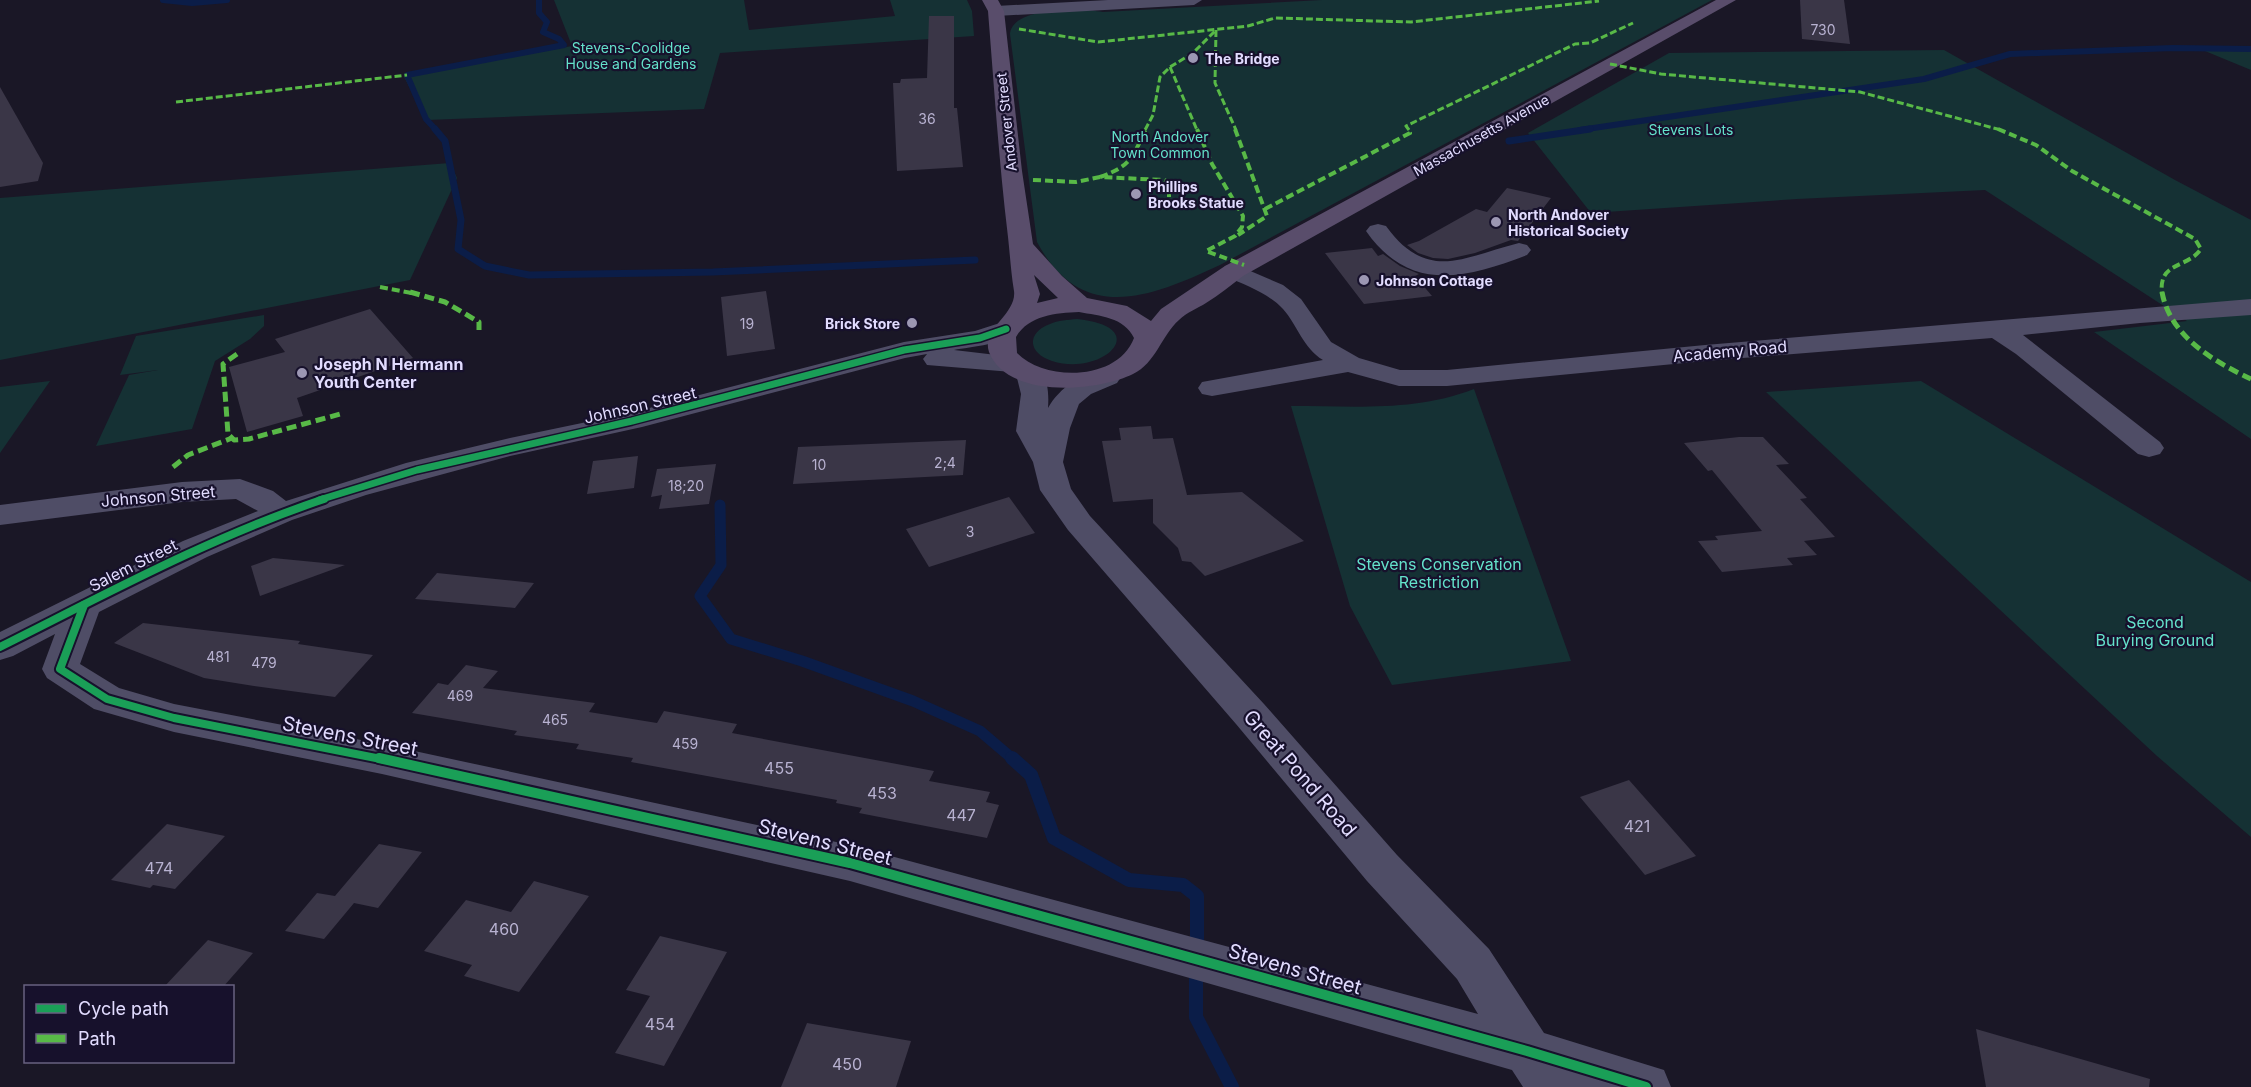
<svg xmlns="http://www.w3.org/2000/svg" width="2251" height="1087" viewBox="0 0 2251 1087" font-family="Inter,sans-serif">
<rect width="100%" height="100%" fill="#1a1726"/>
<g fill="#153134">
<polygon points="554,0 744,0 749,30 895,16 890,0 967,0 972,11 974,36 720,53 704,109 427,120 404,77 572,46"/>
<path d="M 1322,0 L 1712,0 L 1220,265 C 1151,297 1082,326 1037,242 L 1010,34 C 1012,6 1082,8 1103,12 Z"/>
<polygon points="1944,50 2175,180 2251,220 2251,439 2094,332 2187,321 1985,190 1797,199 1591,213 1528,133 1669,53"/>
<polygon points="2251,50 2251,70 2205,51"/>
<polygon points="450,163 457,178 410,280 0,360 0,198"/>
<polygon points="264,315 264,326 250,339 215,361 192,429 96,446 129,375 158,370 120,375 136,336"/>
<path d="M 1077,319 C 1155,327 1103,377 1052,361 C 1028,353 1026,333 1050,324 C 1058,320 1068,320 1077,319 Z"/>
<polygon points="50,381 0,453 0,387"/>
<polygon points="1921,381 2251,582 2251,837 2157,756 1766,392"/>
<path d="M 1474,389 L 1571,661 L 1392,685 L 1350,606 L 1291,406 C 1353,406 1415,412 1474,389 Z"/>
</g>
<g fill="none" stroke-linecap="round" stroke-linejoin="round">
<g stroke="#0b1d48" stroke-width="6">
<polyline points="163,0 192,3 227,0"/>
<polyline points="436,130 426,119 407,75 564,45 559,39 543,32 547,22 539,13 539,0"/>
<polyline points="1580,130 1924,79 2010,54 2173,48 2251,49"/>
</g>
<g stroke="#0b1d48" stroke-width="7">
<polyline points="435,129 445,141 461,220 458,249 485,266 529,275 713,272 975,260"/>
<polyline points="1509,141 1590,129"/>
</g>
<polyline stroke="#0b1d48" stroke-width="11" points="720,505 721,565 700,596 731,639 802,661 913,701 980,731 1014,760"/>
<g stroke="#0b1d48" stroke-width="14">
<polyline points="1012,758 1031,775 1054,838 1129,880 1183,885 1197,896 1197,951"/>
<polyline points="1196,967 1196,1017 1232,1087"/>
</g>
</g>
<g fill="#3a3647">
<polygon points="1800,0 1844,0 1850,44 1802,39"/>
<polygon points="929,16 954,16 954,108 957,108 963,167 897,171 893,83 900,83 901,79 927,78"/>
<polygon points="0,87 43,163 38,181 0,187"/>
<polygon points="1507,188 1551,198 1518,241 1511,240 1475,253 1448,259 1433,258 1418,253 1407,245 1419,241 1476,209 1487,212"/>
<polygon points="1372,248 1378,256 1383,254 1400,266 1419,274 1415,276 1432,296 1364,304 1325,253"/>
<polygon points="766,291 775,349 727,356 721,297"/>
<polygon points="370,309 413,358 297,398 303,416 247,432 229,367 285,352 275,339"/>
<polygon points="1151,426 1153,439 1173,438 1187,495 1242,492 1304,541 1205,576 1191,562 1182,561 1178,548 1153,523 1153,499 1113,502 1102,441 1121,440 1119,428"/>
<polygon points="1739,437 1763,437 1789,464 1776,465 1807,498 1800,499 1835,537 1804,541 1817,555 1787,558 1793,565 1722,572 1698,541 1718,540 1715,536 1762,531 1712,470 1708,471 1684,443"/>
<polygon points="966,440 963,475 793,484 798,447"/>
<polygon points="638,456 634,488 587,494 593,461"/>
<polygon points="716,464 709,504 659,509 662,495 651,497 657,469"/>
<polygon points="1009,497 1035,533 929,567 906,529"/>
<polygon points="273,558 345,565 260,596 251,566"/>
<polygon points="437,573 534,583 515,608 415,599"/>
<polygon points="143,623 300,641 298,644 373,655 335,697 254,686 204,678 114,643"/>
<polygon points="466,665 498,671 483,688 595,703 589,712 657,723 664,711 737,724 732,733 934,771 929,781 990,792 986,802 999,805 987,838 859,813 862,808 836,803 837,800 631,762 633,758 576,749 579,744 514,735 517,731 412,713 438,683 448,685"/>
<polygon points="1629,780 1696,856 1645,875 1580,797"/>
<polygon points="167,824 225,836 175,889 153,885 150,888 111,880"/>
<polygon points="379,844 422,852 378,908 354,903 324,939 285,931 317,893 335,896"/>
<polygon points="534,881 589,896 519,992 464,976 472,965 424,951 466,900 511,912"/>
<polygon points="660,936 727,952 664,1066 615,1053 650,996 626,990"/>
<polygon points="208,940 253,953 223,987 164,987"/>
<polygon points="807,1023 911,1041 896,1087 781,1087"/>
<polygon points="1976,1029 2150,1079 2149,1087 1986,1087"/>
</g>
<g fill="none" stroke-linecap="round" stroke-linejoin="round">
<g fill="#4f4d66" fill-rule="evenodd">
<polygon points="1108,0 1202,0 1194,5 996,16 988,11 996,6"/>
<path d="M 1378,224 L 1386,226 C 1428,284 1465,256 1519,243 L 1527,245 L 1531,250 L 1527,255 C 1466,278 1410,294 1366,231 L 1370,226 Z"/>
<path d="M 1234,264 L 1283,285 L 1301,299 L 1331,342 L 1359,358 L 1400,370 L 1447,370 L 1705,345 L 2251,299 L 2251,315 L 2140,323 L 2023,335 L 2160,442 L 2164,448 L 2160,454 L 2149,457 L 2138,454 L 2016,354 L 1992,338 L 1705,361 L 1447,386 L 1399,386 L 1348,372 L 1212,396 L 1202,394 L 1198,388 L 1202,382 L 1323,360 C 1303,348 1298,326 1283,309 C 1268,293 1245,285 1225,276 L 1222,271 L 1225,266 Z"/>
<path d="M 1006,321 L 1015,323 L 1019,329 C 1009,344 971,347 954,350 L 1022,358 L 1026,364 L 1023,367 L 1030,366 L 1040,368 C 1048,380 1049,394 1048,408 C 1060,386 1091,365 1117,371 L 1121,377 L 1117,383 L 1091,394 L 1079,404 L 1070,428 L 1063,462 L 1071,489 L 1090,516 L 1264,704 L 1397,855 L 1489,949 L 1544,1033 L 1664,1070 L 1671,1087 L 1523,1087 L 1512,1070 L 850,881 L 382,774 L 174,732 L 94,709 L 47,678 L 42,669 L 55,634 L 13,656 L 0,660 L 0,632 L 183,541 L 258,511 L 236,499 L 182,502 L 0,525 L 0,505 L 182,482 L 240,479 L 273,491 L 286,501 L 406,463 L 510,438 L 630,413 L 904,342 L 975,331 ZM 927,354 L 923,359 L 927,365 L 1012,372 L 1019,371 L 1016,374 L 1021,394 L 1016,431 L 1033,462 L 1040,490 L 1068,530 L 1236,724 L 1367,881 L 1457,979 L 1478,1014 L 850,845 L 382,744 L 174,704 L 119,688 L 80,664 L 99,612 L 207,557 L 292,520 L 366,495 L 510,456 L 642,427 L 905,358 Z"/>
</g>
<path fill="#594d6b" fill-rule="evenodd" d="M 982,0 L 998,0 L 1004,11 L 1022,171 L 1033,244 L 1062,276 L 1087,298 L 1127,306 L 1151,321 L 1161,309 L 1225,266 L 1716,0 L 1736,0 L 1243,276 C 1231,285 1219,295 1206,303 C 1198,308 1186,313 1179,320 C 1161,336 1156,363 1133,374 C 1097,392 1007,399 989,352 C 981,329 1017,314 1014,291 C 1011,273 1010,255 1008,237 C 999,162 994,86 988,11 ZM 1034,275 L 1058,298 L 1037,303 L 1040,294 ZM 1079,312 C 1100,316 1124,317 1134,338 C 1118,381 1045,382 1017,353 L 1016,337 C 1029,315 1056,313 1079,312 Z"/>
<g stroke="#58b947" stroke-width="3" stroke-dasharray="7 3" stroke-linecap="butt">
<polyline points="1019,29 1098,42 1248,26 1275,18 1411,22 1599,1"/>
<polyline points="1216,30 1215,83 1236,130"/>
<polyline points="1610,64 1661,74 1860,92 2001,130"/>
<polyline points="1170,67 1197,130"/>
<polyline points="176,102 407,75"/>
<polyline points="1145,130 1153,115 1160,77 1170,67 1193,53 1216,30"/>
<polyline points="1409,130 1406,126 1575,44 1590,43 1633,23"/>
</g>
<g stroke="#58b947" stroke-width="4" stroke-dasharray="8 4" stroke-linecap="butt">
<polyline points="1197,129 1212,164 1243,216 1242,227 1235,236 1206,251 1244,265"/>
<polyline points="1235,129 1267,216 1238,235"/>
<path d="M 1998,129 L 2036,145 L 2072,171 L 2195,239 L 2201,249 C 2187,269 2158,261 2162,294"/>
<path d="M 1100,177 C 1131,166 1132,158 1146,129"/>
<polyline points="1033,180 1076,182 1100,177 1164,180 1169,182 1169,201"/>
<polyline points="1265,209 1410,133 1408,129"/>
<polyline points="380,287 417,294"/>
</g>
<g stroke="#58b947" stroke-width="5" stroke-dasharray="10 5" stroke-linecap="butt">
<polyline points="410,292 445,302 479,322 479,330"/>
<path d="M 2162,292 C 2170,337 2215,362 2251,379"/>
<polyline points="237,354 223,364 228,434 234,440 249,439 344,413"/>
<polyline points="173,467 188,455 232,438"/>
</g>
<defs>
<polyline id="cycleway-far2" points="319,500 417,470 632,421 904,350 980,338 1006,329"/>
<g id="cycleway-far1">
<polyline points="84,605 60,669 107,699 174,718 386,760"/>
<path d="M 0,647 C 106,594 211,537 324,499"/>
</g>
<polyline id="cycleway" points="379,758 850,863 1527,1051 1646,1087"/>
</defs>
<use href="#cycleway-far2" stroke="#17112c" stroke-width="10"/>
<use href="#cycleway-far1" stroke="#17112c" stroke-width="12"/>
<use href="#cycleway" stroke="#17112c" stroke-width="14"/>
<use href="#cycleway-far2" stroke="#1a9f57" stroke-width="7"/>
<use href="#cycleway-far1" stroke="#1a9f57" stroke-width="8"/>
<use href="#cycleway" stroke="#1a9f57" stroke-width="10"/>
</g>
<g fill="#9c97b3" stroke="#17112c" stroke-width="2">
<circle cx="1193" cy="58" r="6"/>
<circle cx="1136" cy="194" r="6"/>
<circle cx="1496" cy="222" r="6"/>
<circle cx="1364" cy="280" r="6"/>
<circle cx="912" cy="323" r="6"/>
<circle cx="302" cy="373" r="6"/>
</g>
<g text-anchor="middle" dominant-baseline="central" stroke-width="4.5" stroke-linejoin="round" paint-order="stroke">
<g font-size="14" fill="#b8b2d1">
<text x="1823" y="29">730</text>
<text x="927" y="118">36</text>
<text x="747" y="323">19</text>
<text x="945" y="462">2;4</text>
<text x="819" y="464">10</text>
<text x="686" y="485">18;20</text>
<text x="970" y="531">3</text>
<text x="218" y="656">481</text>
<text x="264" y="662">479</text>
<text x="460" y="695">469</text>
<text x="555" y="719">465</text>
<text x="685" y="743">459</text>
</g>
<g font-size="14" fill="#64e2cb" stroke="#17112c">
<text x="631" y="47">Stevens-Coolidge<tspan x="631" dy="16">House and Gardens</tspan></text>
<text x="1691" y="129">Stevens Lots</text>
<text x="1160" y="136">North Andover<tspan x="1160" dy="16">Town Common</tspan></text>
</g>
<g font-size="14" font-weight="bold" fill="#e2dcff" stroke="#17112c" text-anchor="start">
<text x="1205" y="58">The Bridge</text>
<text x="1148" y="186">Phillips<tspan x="1148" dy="16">Brooks Statue</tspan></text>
<text x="1508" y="214">North Andover<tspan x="1508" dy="16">Historical Society</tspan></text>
<text x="1376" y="280">Johnson Cottage</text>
<text x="900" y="323" text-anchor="end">Brick Store</text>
</g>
<g font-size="14" fill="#e2dcff" stroke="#17112c">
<text transform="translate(1006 122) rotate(-96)">Andover Street</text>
<text transform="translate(1481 135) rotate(-29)">Massachusetts Avenue</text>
</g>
<g font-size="16" fill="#e2dcff" stroke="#17112c">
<text transform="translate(1730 351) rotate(-5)">Academy Road</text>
<text transform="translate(640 405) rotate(-13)">Johnson Street</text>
<text transform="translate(158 496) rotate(-5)">Johnson Street</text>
<text transform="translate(133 565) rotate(-27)">Salem Street</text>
</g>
<g font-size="16" font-weight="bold" fill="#e2dcff" stroke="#17112c" text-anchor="start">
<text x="314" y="364">Joseph N Hermann<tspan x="314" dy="18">Youth Center</tspan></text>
</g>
<g font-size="16" fill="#64e2cb" stroke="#17112c">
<text x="1439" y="564">Stevens Conservation<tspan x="1439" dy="18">Restriction</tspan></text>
<text x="2155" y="622">Second<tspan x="2155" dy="18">Burying Ground</tspan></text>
</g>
<g font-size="16" fill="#b8b2d1">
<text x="779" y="768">455</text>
<text x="882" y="793">453</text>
<text x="961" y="815">447</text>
<text x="1637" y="826">421</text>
<text x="159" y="868">474</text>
<text x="504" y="929">460</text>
<text x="660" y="1024">454</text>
<text x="847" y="1064">450</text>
</g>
<g font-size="20" fill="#e2dcff" stroke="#17112c">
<text transform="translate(350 736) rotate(11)">Stevens Street</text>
<text transform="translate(1300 773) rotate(49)">Great Pond Road</text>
<text transform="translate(825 842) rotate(14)">Stevens Street</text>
<text transform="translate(1295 969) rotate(16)">Stevens Street</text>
</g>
</g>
<rect x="24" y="985" width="210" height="78" fill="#17112c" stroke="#686280" stroke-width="1.5"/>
<rect x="36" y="1004" width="30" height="9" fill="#1a9f57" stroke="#686280" stroke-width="1.5"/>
<text x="78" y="1015" font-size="18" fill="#e2dcff">Cycle path</text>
<rect x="36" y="1034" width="30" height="9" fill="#58b947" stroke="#686280" stroke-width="1.5"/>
<text x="78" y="1045" font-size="18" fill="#e2dcff">Path</text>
</svg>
